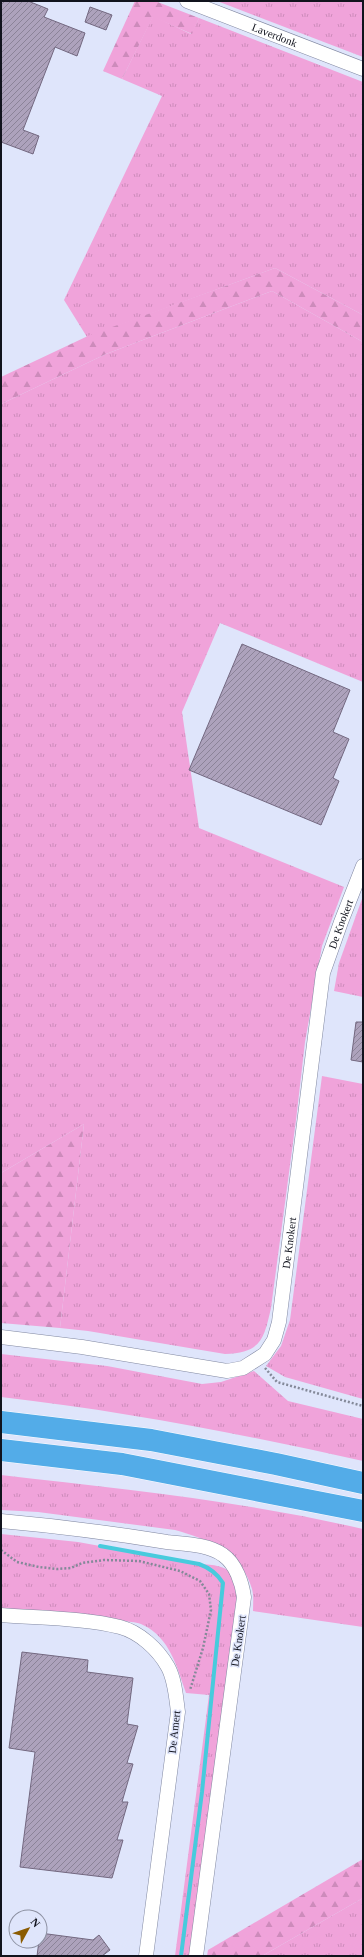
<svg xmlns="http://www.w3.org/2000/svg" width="364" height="1957" viewBox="0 0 364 1957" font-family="'Times New Roman',serif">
<defs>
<pattern id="grass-tufts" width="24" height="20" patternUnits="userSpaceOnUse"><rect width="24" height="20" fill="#f0a3da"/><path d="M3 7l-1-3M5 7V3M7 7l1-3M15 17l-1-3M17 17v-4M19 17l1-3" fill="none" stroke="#cd8bbb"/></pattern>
<pattern id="forest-firs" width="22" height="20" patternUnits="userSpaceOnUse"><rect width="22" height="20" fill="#f0a3da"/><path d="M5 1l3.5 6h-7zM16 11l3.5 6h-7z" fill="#cd8bbb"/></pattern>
<pattern id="building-hatch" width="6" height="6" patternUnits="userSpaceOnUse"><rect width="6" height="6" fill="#ada2bc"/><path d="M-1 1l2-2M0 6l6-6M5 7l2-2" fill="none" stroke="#8b8398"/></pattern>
</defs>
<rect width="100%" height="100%" fill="#dfe5fb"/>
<g fill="url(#grass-tufts)">
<polygon points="217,1 363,1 363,57"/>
<polygon points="153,16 191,34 199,18 363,82 363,315 275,268 87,337 64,300 162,96 122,79"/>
<path d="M 272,291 L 363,342 L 363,682 L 220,623 L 182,712 L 199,828 L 344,887 L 322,946 L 305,1042 L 296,1120 L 271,1308 C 264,1339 261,1353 225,1354 L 88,1331 L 60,1328 L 84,1124 L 1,1173 L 1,404 L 106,354 Z"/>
<polygon points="363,896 363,997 334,991 339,963"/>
<polygon points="322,1076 363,1084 363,1399 285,1377 266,1366 281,1346 290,1320"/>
<path d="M 1,1354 L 107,1366 L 202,1384 L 221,1382 L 254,1371 L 288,1401 L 363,1419 L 363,1461 C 243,1434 123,1411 1,1397 Z"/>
<path d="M 1,1475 C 122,1489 244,1501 363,1529 L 363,1627 L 253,1611 C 253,1604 254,1596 252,1589 C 242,1553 208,1539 175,1530 L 38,1512 L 1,1510 Z"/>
<path d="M 1,1534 L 78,1542 L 199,1564 C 244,1565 239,1584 235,1620 L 189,1956 L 175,1956 L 209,1695 L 186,1693 C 177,1667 170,1638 143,1625 C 138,1622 130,1622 125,1621 L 1,1608 Z"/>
<polygon points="363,1898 363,1956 262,1956"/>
</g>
<g fill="url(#forest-firs)">
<polygon points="135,1 155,1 199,18 192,34 153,17 122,79 103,71"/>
<polygon points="275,268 363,315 363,342 272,291 106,354 1,404 1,377 90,335"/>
<polygon points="84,1124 60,1328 1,1323 1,1173"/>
<polygon points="363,1859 363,1898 262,1956 207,1956 208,1950"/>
</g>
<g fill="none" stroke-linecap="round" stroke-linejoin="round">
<path stroke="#47cbdd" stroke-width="4" d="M 100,1546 L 199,1564 C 210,1568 217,1573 223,1583 L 202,1792 L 181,1956"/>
</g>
<g fill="url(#building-hatch)" stroke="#736880">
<polygon points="1,1 28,1 48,9 44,17 85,33 77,56 55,47 23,130 39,136 33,154 1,142"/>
<polygon points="90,7 112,15 106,30 85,22"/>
<polygon points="242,644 350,690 333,732 349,739 333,778 339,781 321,825 189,770"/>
<polygon points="356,1022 363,1022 363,1062 351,1060"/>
<polygon points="22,1652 88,1660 87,1672 133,1678 127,1724 138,1726 127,1763 133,1764 122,1802 128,1802 117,1840 123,1840 112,1878 20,1867 35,1752 9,1748"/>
<polygon points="40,1933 93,1940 99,1935 110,1950 102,1956 37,1956"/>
</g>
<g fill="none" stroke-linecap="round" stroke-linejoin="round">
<defs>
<g id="minor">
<path id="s1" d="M 187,1 L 363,69"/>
<path id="s2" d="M 1,1337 L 82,1347 L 227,1371 L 243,1368 L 265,1354 L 274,1340 L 279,1322 L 323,973 L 341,922 L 363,866"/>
<path d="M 1,1521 C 57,1526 112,1533 167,1542 C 184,1544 208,1544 223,1555 C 236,1564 242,1583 244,1597 L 196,1956"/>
<path d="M 1,1615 C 37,1618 86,1618 120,1627 C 139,1632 158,1649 168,1667 C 175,1680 176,1697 178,1712 L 146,1956"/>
</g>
<g id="motorway">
<polyline points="1,1422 151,1440 276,1464 363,1483"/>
<polyline points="1,1450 122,1464 363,1511"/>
</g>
</defs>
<use href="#minor" stroke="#8188a1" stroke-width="15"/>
<use href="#motorway" stroke="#fff" stroke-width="23"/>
<g stroke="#848999" stroke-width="2.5" stroke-dasharray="2 2" stroke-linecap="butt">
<polyline points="265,1368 277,1382 363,1406"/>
<polyline points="1,1550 17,1562 39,1567 57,1569 71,1568 82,1563 104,1560 139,1561 180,1571 200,1581 209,1594 211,1610 203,1648 190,1690"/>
</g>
<use href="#minor" stroke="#fff" stroke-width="14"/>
<use href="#motorway" stroke="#53ace8" stroke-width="22"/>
</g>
<g text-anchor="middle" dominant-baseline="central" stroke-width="3" stroke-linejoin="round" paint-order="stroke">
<g font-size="11" fill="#11131d" stroke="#dfe5fb">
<text stroke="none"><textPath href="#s1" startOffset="94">Laverdonk</textPath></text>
<text stroke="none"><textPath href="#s2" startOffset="710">De Knokert</textPath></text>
<text stroke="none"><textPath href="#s2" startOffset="386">De Knokert</textPath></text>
<text transform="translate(238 1641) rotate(-82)">De Knokert</text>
<text transform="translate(174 1732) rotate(-84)">De Amert</text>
</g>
</g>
<rect width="364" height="1957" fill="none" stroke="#11131d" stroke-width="4"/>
<g transform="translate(28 1929) rotate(50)"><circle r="19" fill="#dfe5fb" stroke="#8d91a2"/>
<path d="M0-3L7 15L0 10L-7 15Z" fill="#8b5b01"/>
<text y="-6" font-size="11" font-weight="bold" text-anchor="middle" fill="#11131d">N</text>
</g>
</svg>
